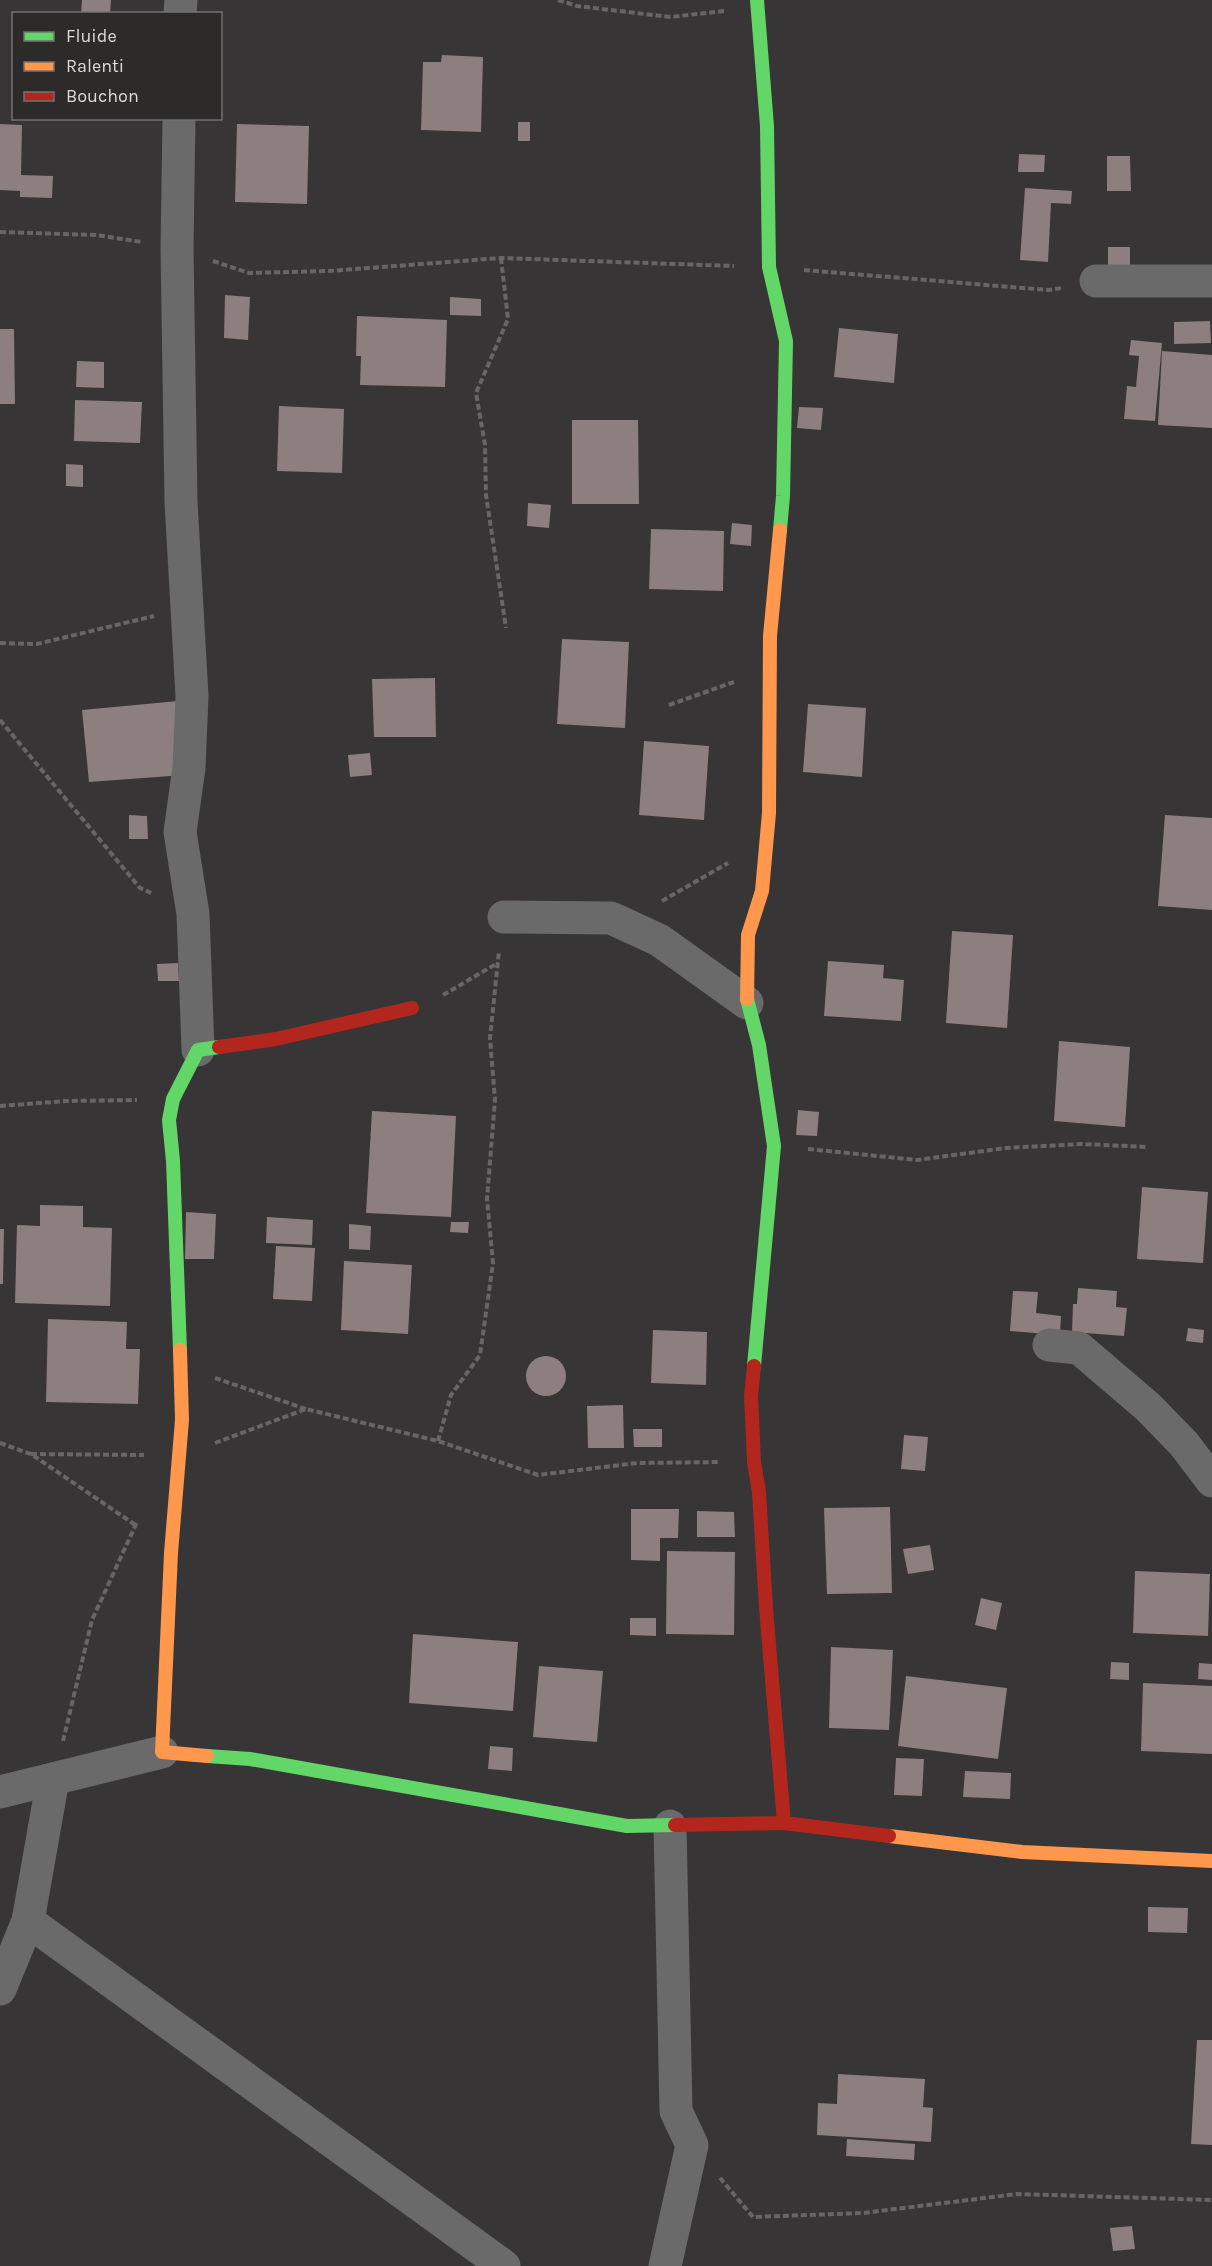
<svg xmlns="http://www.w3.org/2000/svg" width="1212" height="2266" viewBox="0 0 1212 2266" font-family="Karla,sans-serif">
<rect width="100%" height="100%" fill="#373535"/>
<g fill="#8d7e7f">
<polygon points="82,0 111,0 110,14 81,14"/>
<polygon points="442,55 483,57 481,132 421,130 423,62 441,62"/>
<rect x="518" y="122" width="12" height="19"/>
<polygon points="0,124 22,125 21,175 53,176 52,198 20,197 20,191 0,190"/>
<polygon points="237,124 309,126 307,204 235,202"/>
<polygon points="1019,154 1045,155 1044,172 1018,172"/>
<polygon points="1107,156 1130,156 1131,191 1107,191"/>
<polygon points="1025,188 1072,191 1071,204 1051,203 1048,262 1020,260"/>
<rect x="1108" y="247" width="22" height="18"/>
<polygon points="225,295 250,297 248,340 224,338"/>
<polygon points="450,297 481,299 481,316 450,315"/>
<polygon points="357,316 447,320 445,387 360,385 361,356 356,356"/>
<polygon points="1210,321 1211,343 1174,344 1174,322"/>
<polygon points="839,328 898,334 894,383 834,377"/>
<polygon points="0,329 14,329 15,404 0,404"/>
<polygon points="1131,340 1162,343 1155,421 1124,419 1127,386 1136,387 1139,356 1129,355"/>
<polygon points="1162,351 1212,355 1212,428 1158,425"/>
<polygon points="77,361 104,362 104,388 76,387"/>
<polygon points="75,400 142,402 140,443 74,441"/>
<polygon points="279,406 344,409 342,473 277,471"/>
<polygon points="799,407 823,408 821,430 797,428"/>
<polygon points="572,420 638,420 639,504 572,504"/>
<polygon points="66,464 83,465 83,487 66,486"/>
<polygon points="528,503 551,505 549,528 527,526"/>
<polygon points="732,523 752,525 751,546 730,544"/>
<polygon points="651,529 724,531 723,591 649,589"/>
<polygon points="562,639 629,642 625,728 557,724"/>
<polygon points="435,678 436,737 374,737 372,679"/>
<polygon points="178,701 184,775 89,782 82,710"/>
<polygon points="808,704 866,708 862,777 803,772"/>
<polygon points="644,741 709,746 704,820 639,815"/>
<polygon points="370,753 372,775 350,777 348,755"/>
<polygon points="129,815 147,816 148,839 129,839"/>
<polygon points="1165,815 1212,818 1212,910 1158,906"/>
<polygon points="952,931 1013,935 1007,1028 946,1023"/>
<polygon points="828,961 884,965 883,978 904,980 901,1021 824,1016"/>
<polygon points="178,963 179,981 158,981 157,964"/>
<polygon points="1059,1041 1130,1047 1125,1127 1054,1121"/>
<polygon points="798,1110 819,1112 817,1136 796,1135"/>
<polygon points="372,1111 456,1116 451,1217 366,1213"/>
<polygon points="1142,1187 1208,1192 1203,1263 1137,1259"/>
<polygon points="40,1205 83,1206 83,1227 112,1228 110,1306 15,1303 17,1225 40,1226"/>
<polygon points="186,1212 216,1214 214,1259 185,1259"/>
<polygon points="267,1217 313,1220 312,1245 266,1243"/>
<polygon points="451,1222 469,1222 468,1233 450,1232"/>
<polygon points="349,1224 371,1226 370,1250 349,1249"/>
<polygon points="0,1229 4,1229 3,1284 0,1284"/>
<polygon points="276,1246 315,1248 312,1301 273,1299"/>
<polygon points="344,1261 412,1265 408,1334 341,1330"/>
<polygon points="1078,1288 1117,1291 1116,1307 1127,1308 1124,1336 1072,1332 1073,1304 1077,1304"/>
<polygon points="1013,1291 1038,1292 1036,1313 1061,1316 1060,1335 1010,1331"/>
<polygon points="48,1319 127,1322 126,1349 140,1349 138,1404 46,1402"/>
<polygon points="1188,1328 1204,1330 1203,1343 1186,1341"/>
<polygon points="653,1330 707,1332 706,1385 651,1383"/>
<circle cx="546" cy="1376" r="20"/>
<polygon points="623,1405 624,1448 588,1448 587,1406"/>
<polygon points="633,1429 662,1429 662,1447 634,1447"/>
<polygon points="904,1435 928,1437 925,1471 901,1469"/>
<polygon points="890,1507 892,1593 827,1594 824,1508"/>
<polygon points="631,1509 679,1509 678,1538 660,1538 660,1561 631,1560"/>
<polygon points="697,1511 734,1512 735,1537 697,1537"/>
<polygon points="930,1545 934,1570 908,1574 903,1549"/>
<polygon points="667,1551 735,1552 734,1635 666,1634"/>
<polygon points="1135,1571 1210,1574 1208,1636 1133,1633"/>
<polygon points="981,1598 1002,1603 996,1630 975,1625"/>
<polygon points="630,1618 656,1618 656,1636 630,1635"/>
<polygon points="413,1634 518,1642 513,1711 409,1703"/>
<polygon points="831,1647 893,1650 889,1730 829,1728"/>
<polygon points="1111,1662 1129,1663 1129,1680 1110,1679"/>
<polygon points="1199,1663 1212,1664 1212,1680 1198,1679"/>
<polygon points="539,1666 603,1671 597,1742 533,1737"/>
<polygon points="906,1676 1007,1688 998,1759 898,1746"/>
<polygon points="1143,1683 1212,1686 1212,1754 1141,1751"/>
<polygon points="490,1746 513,1748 512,1771 488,1769"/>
<polygon points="896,1758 924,1759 922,1796 894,1795"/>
<polygon points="965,1771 1011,1773 1010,1799 963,1797"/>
<polygon points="1148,1907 1188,1908 1187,1933 1148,1932"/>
<polygon points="1197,2040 1212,2040 1212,2145 1191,2144"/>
<polygon points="838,2074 925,2079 923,2107 933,2108 931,2142 817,2135 818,2103 837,2104"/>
<polygon points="847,2139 915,2144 914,2160 846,2156"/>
<polygon points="1132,2226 1135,2249 1113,2251 1110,2228"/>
</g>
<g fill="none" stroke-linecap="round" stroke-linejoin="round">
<g stroke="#676666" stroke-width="4" stroke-dasharray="6 3" stroke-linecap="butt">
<polyline points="558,0 577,6 670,17 724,11"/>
<polyline points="0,232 96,235 142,242"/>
<polyline points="501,258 508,319 476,393 485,445 486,495 506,628"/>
<polyline points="213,261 249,273 329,271 501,258 734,266"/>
<polyline points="804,270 1048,290 1062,288"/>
<polyline points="0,643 37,644 154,616"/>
<polyline points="669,705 734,682"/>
<polyline points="0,720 140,888 153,894"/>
<polyline points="662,901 728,863"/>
<polyline points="443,995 496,964"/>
<polyline points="0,1106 66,1101 137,1100"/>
<polyline points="808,1149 917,1160 1006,1148 1082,1144 1148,1147"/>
<polyline points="215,1378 306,1409"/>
<polyline points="438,1441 451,1395 480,1355 493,1263 487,1199 495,1100 490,1038 499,951"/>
<polyline points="0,1443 31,1454 137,1526"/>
<polyline points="215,1443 306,1409 438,1441 538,1475 637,1463 720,1462"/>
<polyline points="31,1454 144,1455"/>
<polyline points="63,1741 92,1620 137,1522"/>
<polyline points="720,2178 753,2217 863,2213 1017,2194 1212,2200"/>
</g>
<g stroke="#6a6a6a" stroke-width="33">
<polyline points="180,14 181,0"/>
<polyline points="179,118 177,248 181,502 192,696 189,768 180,832 193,914 198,1050"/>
<polyline points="1096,281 1212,281"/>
<polyline points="504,917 611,918 659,940 747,1003"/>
<polyline points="1049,1345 1079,1348 1148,1407 1184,1444 1212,1481"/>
<polyline points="53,1779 28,1921 504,2266"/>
<polyline points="0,1792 162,1752"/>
<polyline points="0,1989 28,1921"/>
<polyline points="665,2266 692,2145 676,2111 670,1826"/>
</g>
<g stroke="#63d668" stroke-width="14">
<polyline points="757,0 767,126 769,267 786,341 783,496 780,530"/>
<polyline points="747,999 759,1045 774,1146 754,1366"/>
<polyline points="180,1350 173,1161 169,1120 173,1099 198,1050 219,1047"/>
<polyline points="207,1756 250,1759 627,1826 675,1825"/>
</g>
<g stroke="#ff974d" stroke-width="14">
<polyline points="747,999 748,935 762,891 769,813 770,636 780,530"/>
<polyline points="180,1350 182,1420 171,1553 162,1752 207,1756"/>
<polyline points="889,1836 1022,1852 1212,1861"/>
</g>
<g stroke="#b3261e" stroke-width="14">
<polyline points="219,1047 276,1039 412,1008"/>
<polyline points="754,1366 751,1396 754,1462 759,1492 766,1608 784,1823"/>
<polyline points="675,1825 784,1823 889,1836"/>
</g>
</g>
<rect x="12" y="12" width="210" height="108" fill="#2d2a2a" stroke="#737171" stroke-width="1.5"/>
<rect x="24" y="32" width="30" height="9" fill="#63d668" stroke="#737171" stroke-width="1.5"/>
<text x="66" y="42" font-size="18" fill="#dddbdb">Fluide</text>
<rect x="24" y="62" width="30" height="9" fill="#ff974d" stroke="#737171" stroke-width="1.5"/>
<text x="66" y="72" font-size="18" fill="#dddbdb">Ralenti</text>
<rect x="24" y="92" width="30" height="9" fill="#b3261e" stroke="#737171" stroke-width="1.5"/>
<text x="66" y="102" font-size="18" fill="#dddbdb">Bouchon</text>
</svg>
